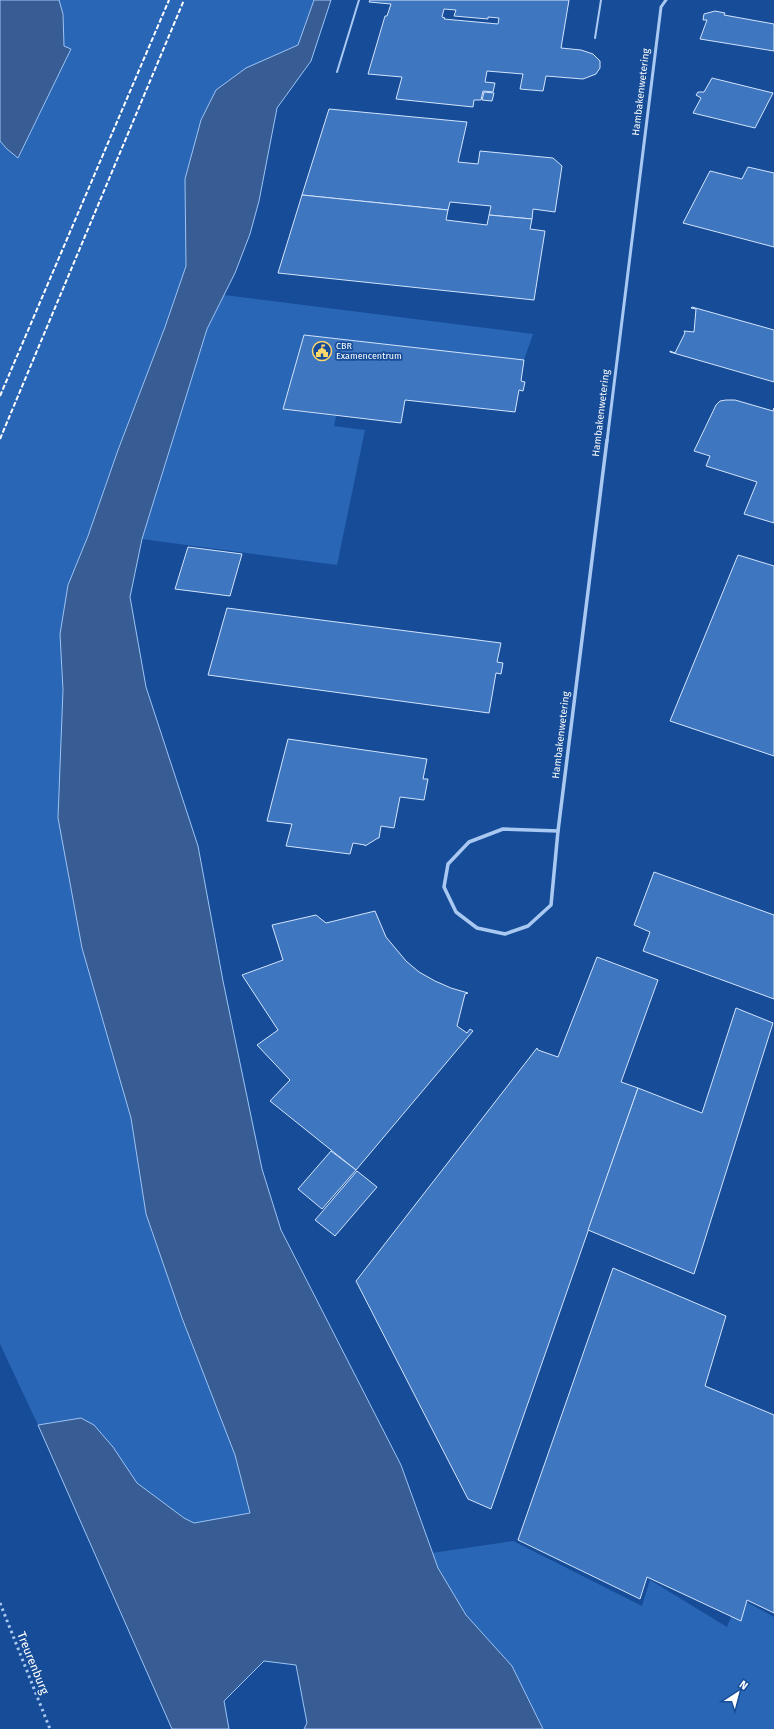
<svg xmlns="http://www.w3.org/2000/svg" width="774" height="1729" viewBox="0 0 774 1729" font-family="'Fira Sans',sans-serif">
<rect width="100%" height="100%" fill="#174d98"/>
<g fill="#2a66b6">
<polygon points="59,0 314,0 298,45 291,49 185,179 186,266 165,327 118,450 88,536 68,585 60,634 71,887 82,948 131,1118 146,1214 182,1318 235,1455 250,1513 194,1523 184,1518 137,1483 113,1447 94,1425 81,1418 38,1425 0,1344 0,141 7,149 19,157 71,49 64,47 63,14"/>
<polygon points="224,295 533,334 524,360 304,335 283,409 336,416 334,426 365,430 337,565 142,539 207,329"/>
<polygon points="513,1541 642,1606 650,1580 727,1627 739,1598 774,1617 774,1729 543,1729 512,1666 466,1615 438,1568 432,1553"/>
</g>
<g fill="#375d94" stroke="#9dc4f4">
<polygon points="0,0 59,0 63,14 64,46 71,49 18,158 7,149 0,141"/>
<polygon points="314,0 331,0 311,61 277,108 259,201 250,234 235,273 207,329 142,539 130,597 146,687 198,846 223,981 262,1169 281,1230 401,1465 438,1568 466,1615 512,1666 543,1729 304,1729 307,1723 296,1665 264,1661 224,1701 229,1729 172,1729 38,1425 81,1418 94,1425 113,1447 137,1483 184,1518 194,1523 250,1513 235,1455 182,1318 146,1214 131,1118 82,948 58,818 63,690 60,634 68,585 88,536 118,450 165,327 186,266 185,179 201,120 216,90 246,68 298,45"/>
</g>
<g fill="#3f76c0" stroke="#d2e4fc" fill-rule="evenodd">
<path d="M 370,0 L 569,0 L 561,48 L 581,50 L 593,54 L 600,61 L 600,68 L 596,74 L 583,79 L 546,76 L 543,91 L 520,89 L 523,74 L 487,71 L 485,82 L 495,83 L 493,92 L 483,91 L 481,100 L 474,100 L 473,107 L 396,99 L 402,77 L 368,74 L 385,16 L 387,16 L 391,4 L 369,2 ZM 444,9 L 456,10 L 454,16 L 488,19 L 488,17 L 499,18 L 498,24 L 444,19 L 445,18 L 442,17 Z"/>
<polygon points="715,11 725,13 724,15 774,24 774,51 700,39 707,20 703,20 704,14"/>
<polygon points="712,78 773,93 755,128 693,113 701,98 696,95 698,92 704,92"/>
<polygon points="484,92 494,93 492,101 482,100"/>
<polygon points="329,109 467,122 458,162 478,164 480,151 553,158 562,166 555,212 533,209 532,219 489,215 491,206 450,202 448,210 302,195"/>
<polygon points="748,167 774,173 774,247 683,223 710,171 742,179"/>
<polygon points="302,195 448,210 446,220 487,225 489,215 532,219 530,229 545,231 534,300 278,273"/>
<polygon points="692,307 774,330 774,382 670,352 670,351 675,353 685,333 684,331 694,332 696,309 691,308"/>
<polygon points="304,335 524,360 521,381 525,382 523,391 519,390 515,412 405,400 401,423 283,409"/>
<polygon points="726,400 735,400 773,411 774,408 774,523 744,514 757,482 706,466 710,456 694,451 716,405 720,401"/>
<polygon points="188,547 242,554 230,596 175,589"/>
<polygon points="738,555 774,566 774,756 670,721"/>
<polygon points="227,608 501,643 497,662 503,663 501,674 496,673 489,713 208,675"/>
<polygon points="288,739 427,759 423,779 428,779 424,800 400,797 394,828 381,826 379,838 378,838 365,846 365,845 353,843 350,854 286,846 292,824 267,821"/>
<polygon points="654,872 774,915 774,999 643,951 650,932 634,925"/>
<polygon points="375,911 386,937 406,961 419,972 435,981 451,988 468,993 465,994 457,1026 467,1033 470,1029 473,1031 356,1170 270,1101 290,1080 257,1045 278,1030 242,975 283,960 272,925 316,915 326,923"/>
<polygon points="597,957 658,980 621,1082 638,1088 491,1509 468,1499 356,1281 537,1048 538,1050 558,1057"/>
<polygon points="736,1008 773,1023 694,1274 588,1230 638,1088 702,1113"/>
<polygon points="331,1151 356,1170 322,1209 298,1189"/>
<polygon points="357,1171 377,1187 335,1236 315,1220"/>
<polygon points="613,1268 726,1316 705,1386 774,1415 774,1613 747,1600 741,1621 647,1577 640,1599 518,1540"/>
</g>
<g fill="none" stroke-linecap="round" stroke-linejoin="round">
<polyline stroke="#aac9f2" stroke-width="3" stroke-dasharray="2.5 3.5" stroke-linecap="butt" points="0,1603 50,1729"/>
<g stroke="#aac9f2" stroke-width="2">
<polyline points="595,38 601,0"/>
<polyline points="337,72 359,0"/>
</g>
<polyline stroke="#aac9f2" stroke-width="3" points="607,441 661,7 666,0"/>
<g stroke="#aac9f2" stroke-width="3.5">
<polygon points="503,829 558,831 551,905 528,926 505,934 477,928 456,912 444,887 448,864 469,842"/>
<polyline points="558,831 607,440"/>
</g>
<g stroke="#fff" stroke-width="2" stroke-dasharray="5 2" stroke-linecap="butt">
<polyline points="0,396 169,0"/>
<polyline points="0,439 184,0"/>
</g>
</g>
<defs>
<symbol id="civic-ring" viewBox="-11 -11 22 22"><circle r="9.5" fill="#174d98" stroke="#ffd76b" stroke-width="1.5"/><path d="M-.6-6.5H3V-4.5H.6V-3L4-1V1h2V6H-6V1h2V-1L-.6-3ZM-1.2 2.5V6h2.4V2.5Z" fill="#ffd76b"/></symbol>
</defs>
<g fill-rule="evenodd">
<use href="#civic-ring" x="311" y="340" width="22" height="22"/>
</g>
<g text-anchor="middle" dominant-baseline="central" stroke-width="3.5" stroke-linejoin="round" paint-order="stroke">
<g font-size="9" fill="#fff" stroke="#174d98" text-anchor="start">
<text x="336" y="346">CBR<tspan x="336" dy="10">Examencentrum</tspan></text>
</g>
<g font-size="10" fill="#fff" stroke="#174d98">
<text transform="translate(641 92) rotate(-83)">Hambakenwetering</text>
<text transform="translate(601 413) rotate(-83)">Hambakenwetering</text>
<text transform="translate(561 735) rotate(-83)">Hambakenwetering</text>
</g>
<g font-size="12" fill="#fff" stroke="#174d98">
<text transform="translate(33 1663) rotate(68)">Treurenburg</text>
</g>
</g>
<g transform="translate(738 1693) rotate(36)" stroke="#174d98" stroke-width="3" paint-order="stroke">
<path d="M0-3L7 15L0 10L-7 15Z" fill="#ffffff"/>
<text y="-6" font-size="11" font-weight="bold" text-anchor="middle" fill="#ffffff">N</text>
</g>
</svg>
